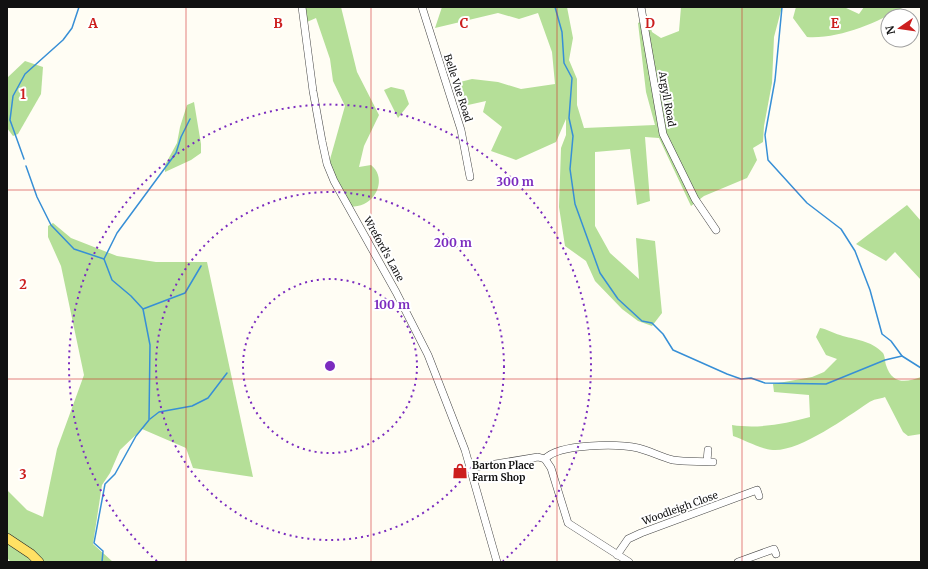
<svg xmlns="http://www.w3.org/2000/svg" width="928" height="569" viewBox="0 0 928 569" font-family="Merriweather,serif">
<rect width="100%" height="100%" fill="#fffdf4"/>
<g fill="#b5df98">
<path d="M 305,7 L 341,7 L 357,72 L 379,115 L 364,146 L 359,167 L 371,165 C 385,176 379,197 364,204 C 360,206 355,206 351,207 L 329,163 L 345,106 L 333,81 L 330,59 L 316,18 L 307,22 Z"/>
<polygon points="442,7 567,7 573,38 569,60 577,79 577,105 584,128 655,125 646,92 638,23 648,18 652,32 661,38 679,31 681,7 782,7 774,37 772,83 764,126 763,142 753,148 757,160 747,178 704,196 691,206 659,138 645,137 650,201 637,205 630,149 595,152 595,226 610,253 639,279 636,238 655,241 662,313 652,326 638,321 622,309 595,281 586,261 565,246 559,207 561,148 566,135 566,119 556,142 516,160 491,151 502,127 483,112 486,101 468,105 458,100 456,83 472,79 498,82 521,89 555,84 552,52 538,13 519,19 498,13 435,28"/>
<path d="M 796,7 L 844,7 L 859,14 L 864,7 L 904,7 C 876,23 840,39 807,37 L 793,18 Z"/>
<polygon points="25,61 43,67 41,94 18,134 13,136 7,128 7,78"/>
<polygon points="391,87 404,90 409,104 398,118 384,90"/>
<polygon points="194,102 201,144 201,153 191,160 165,172 165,165 177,143 180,127 187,105"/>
<polygon points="907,205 921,221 921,280 895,252 886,261 856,244"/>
<polygon points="53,223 71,238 117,256 156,262 207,262 253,477 193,468 186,448 142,429 120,450 110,473 102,485 93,544 113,562 11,562 7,558 7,490 27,510 43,517 57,449 84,375 61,266 48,237 48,226"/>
<path d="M 820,328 C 827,329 833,333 840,335 C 855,340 871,340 883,353 C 885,356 885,362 886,365 C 892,384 905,383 921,377 L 921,434 L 908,436 L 903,432 L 885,397 C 880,399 873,399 868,403 C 847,417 799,452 773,450 C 760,449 745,440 733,436 L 732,425 C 758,429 785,424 810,417 L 809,395 L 774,392 L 773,384 L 812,377 L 824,372 L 837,359 L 826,355 L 816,337 Z"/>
</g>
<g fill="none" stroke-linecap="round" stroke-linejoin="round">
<g stroke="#378fd6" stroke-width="1.5">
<polyline points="555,7 562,32 564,63 572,78 569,118 573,136 570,169 575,204 600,273 618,299 642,321 652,323 663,334 673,350 727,374 741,379 751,378 765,383 826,384 885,360 902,356"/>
<polyline points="782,7 775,80 765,135 768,160 807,203 841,229 855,251 870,290 882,334 891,341 902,356 921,368"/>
<polyline points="24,159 10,120 13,96 25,74 63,40 72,28 79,7"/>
<polyline points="26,166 37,197 51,225 74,249 104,259"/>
<polyline points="143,309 185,293 201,266"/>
<polyline points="150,419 159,412 192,406 208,398 227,373"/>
<polyline points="102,562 103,551 94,543 105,484 115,474 136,436 149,420 150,345 143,309 131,296 112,280 104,259 117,233 176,153 181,137 190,119"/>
</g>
<defs>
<g id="minor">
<polyline points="302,7 313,91 322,141 327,164 334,181 396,292 428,355 465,450 497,562"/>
<polyline points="422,7 461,130 470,177"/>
<polyline points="641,7 663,134 695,199 716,230"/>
<path d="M 545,459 C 559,443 619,444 638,448 C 650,451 661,457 673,460 C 686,462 700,461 713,462"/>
<polyline points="707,461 708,450"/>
<polyline points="471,468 538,457 545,459 551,468 568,523 629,562"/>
<polyline points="617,555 628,539 641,533 757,490 759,496"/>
<polyline points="738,562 774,549 776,554"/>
</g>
<polyline id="major" points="7,538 31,554 39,562"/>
</defs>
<use href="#minor" stroke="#444" stroke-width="8"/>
<use href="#major" stroke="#222" stroke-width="10"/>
<use href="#minor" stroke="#fff" stroke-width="7"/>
<use href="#major" stroke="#ffe164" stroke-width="9"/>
</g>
<path fill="none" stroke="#cc1e1e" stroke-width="1" stroke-opacity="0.55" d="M 186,7 L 186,562M 371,7 L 371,562M 557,7 L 557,562M 742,7 L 742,562M 7,190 L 921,190M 7,379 L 921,379"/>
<g fill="none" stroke="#7b2cbf" stroke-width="2" stroke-dasharray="2 4">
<circle cx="330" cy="366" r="87"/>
<circle cx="330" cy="366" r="174"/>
<path d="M157 561A261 261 0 1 1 503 561"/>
</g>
<defs>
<symbol id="shop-bare" viewBox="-9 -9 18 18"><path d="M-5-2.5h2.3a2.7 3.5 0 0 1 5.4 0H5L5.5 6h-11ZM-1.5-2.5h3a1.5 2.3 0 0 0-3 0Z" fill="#cc1e1e" stroke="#fff" stroke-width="2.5" paint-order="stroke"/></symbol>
</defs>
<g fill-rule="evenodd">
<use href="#shop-bare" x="449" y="460" width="22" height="22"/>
</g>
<g text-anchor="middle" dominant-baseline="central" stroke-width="4" stroke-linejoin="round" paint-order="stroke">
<g font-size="10" fill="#111" stroke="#fff">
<text transform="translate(458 88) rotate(72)">Belle Vue Road</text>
<text transform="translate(667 99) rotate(80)">Argyll Road</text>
<text transform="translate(384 249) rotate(61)">Wreford's Lane</text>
<text transform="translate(680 508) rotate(-20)">Woodleigh Close</text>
</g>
<g font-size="10" font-weight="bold" fill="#111" stroke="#fff" text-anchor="start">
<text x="472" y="465">Barton Place<tspan x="472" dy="12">Farm Shop</tspan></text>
</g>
</g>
<g font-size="13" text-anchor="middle" font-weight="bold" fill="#cc1e1e" stroke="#fff" stroke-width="4" stroke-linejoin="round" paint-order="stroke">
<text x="93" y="28">A</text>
<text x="278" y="28">B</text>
<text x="464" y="28">C</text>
<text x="650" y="28">D</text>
<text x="835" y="28">E</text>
<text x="23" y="99">1</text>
<text x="23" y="289">2</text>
<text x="23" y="479">3</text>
</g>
<circle cx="330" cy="366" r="6" fill="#7b2cbf" stroke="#fff" stroke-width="2"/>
<g font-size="12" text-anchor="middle" font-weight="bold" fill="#7b2cbf" stroke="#fff" stroke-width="4" stroke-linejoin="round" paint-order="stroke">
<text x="515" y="186">300 m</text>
<text x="453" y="247">200 m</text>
<text x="392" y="309">100 m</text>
</g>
<rect width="928" height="569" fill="none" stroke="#111111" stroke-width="16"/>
<g transform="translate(900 28) rotate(257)"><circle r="19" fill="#ffffff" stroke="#a0a0a0"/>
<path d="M0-3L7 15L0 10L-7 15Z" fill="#cc1e1e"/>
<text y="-6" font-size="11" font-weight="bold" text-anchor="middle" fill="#111111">N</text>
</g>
</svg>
